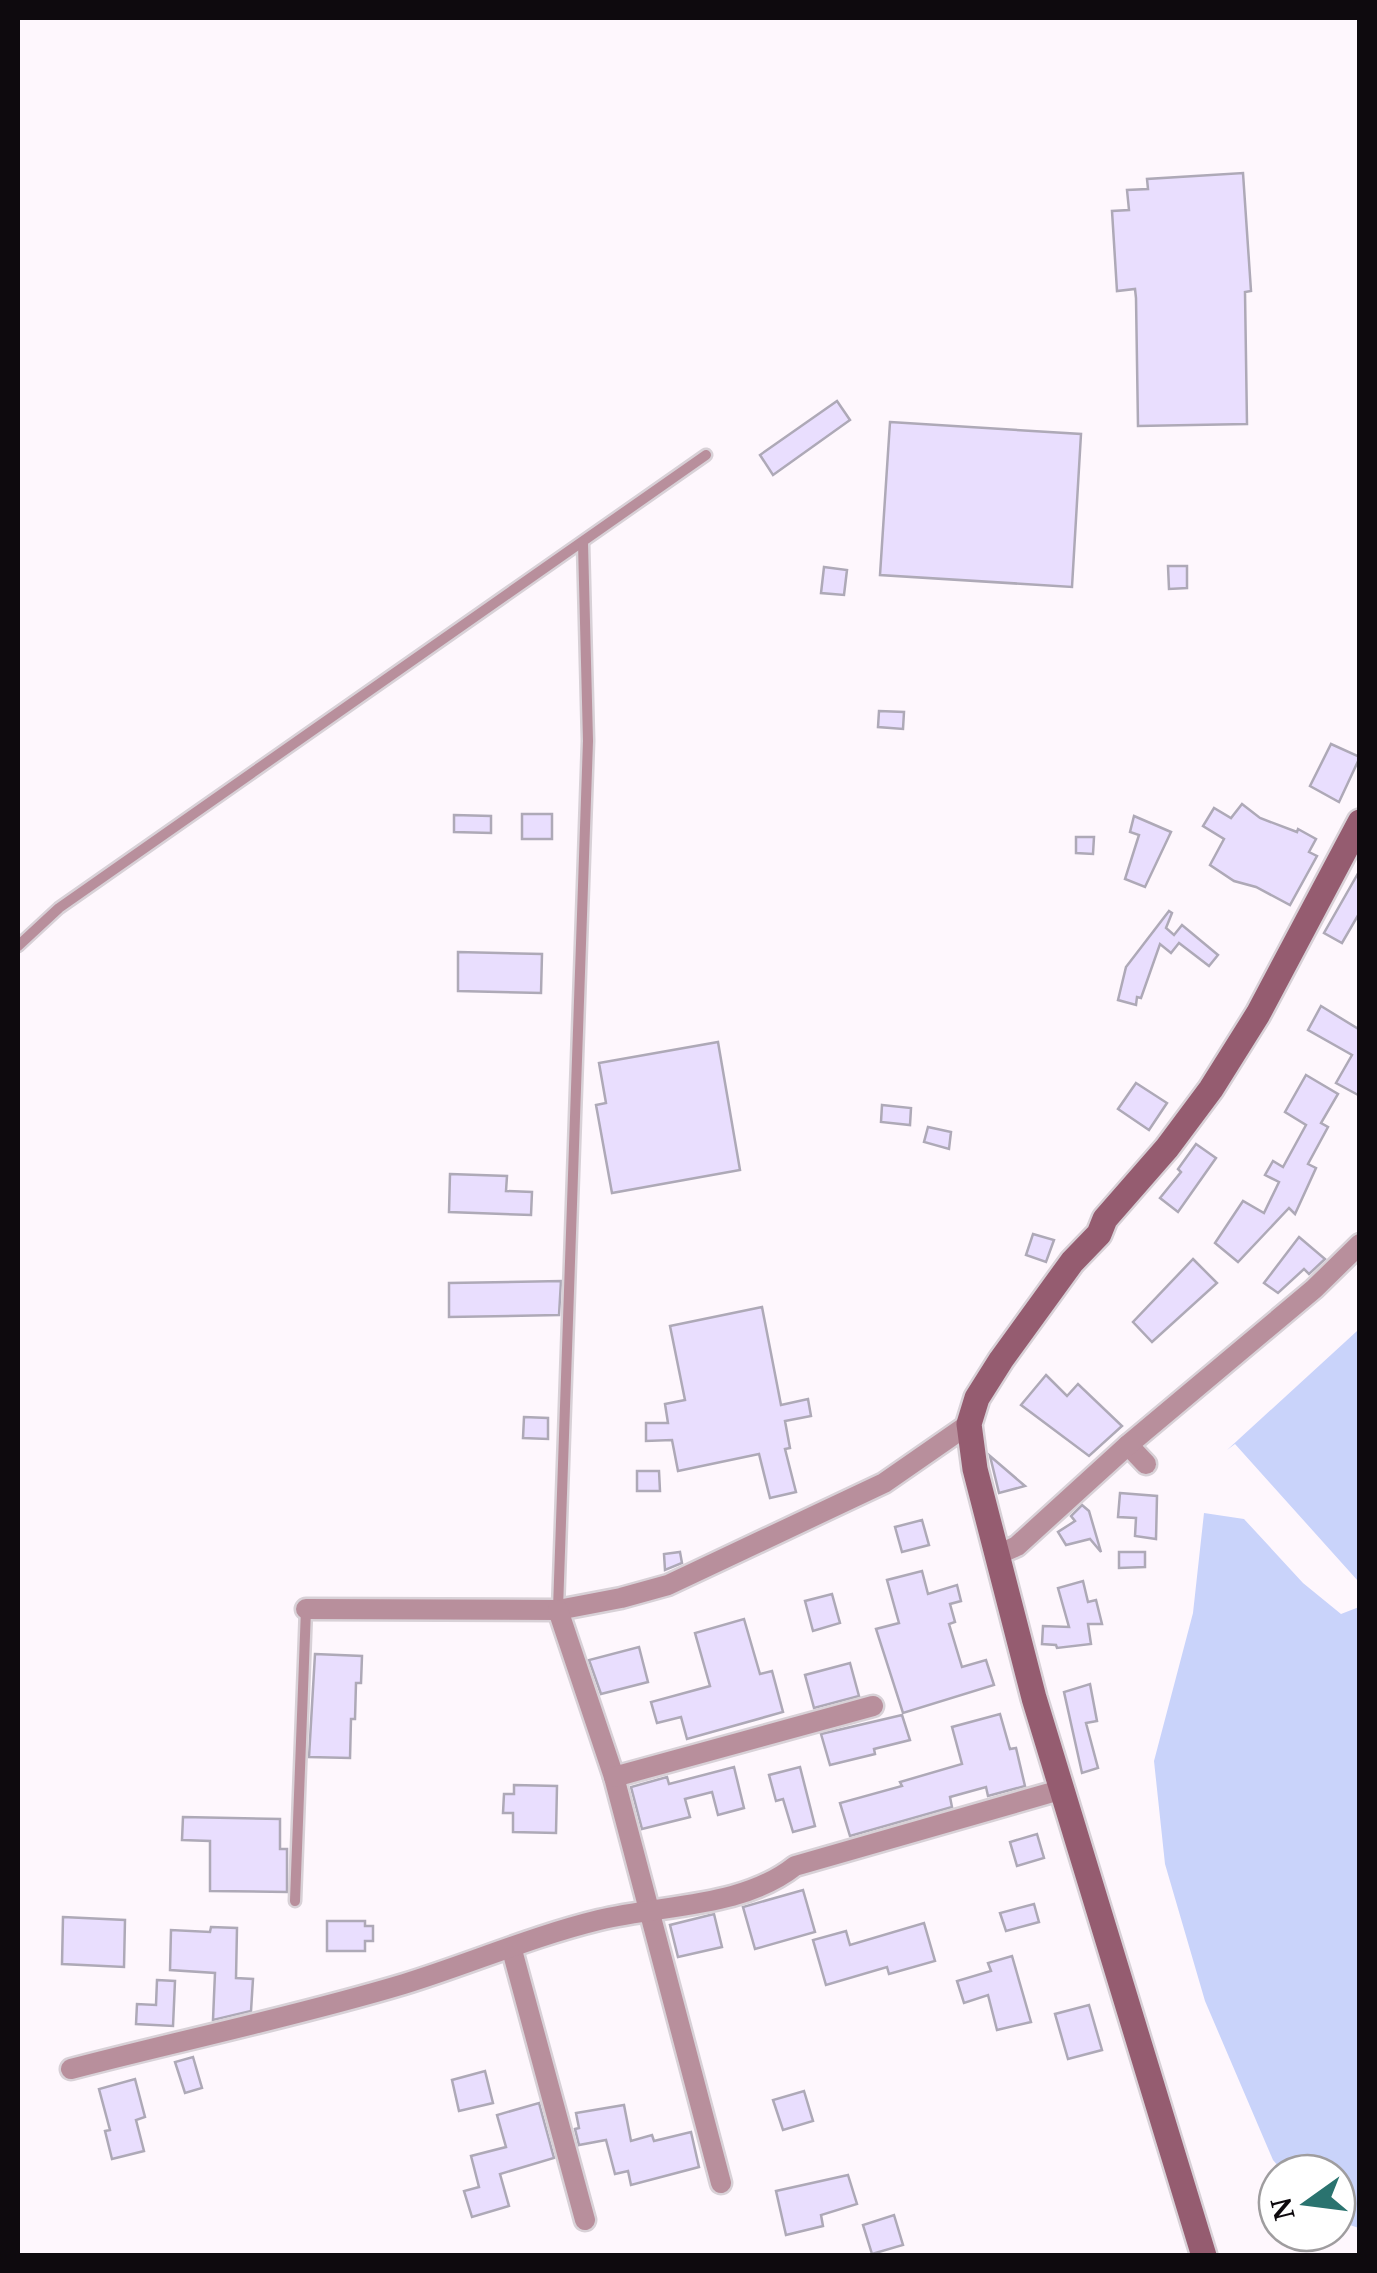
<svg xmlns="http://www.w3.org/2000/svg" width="1377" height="2273" viewBox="0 0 1377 2273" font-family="'Noto Serif',serif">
<rect width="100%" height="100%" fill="#fef7fd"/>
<g fill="#c9d3fa">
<polygon points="1357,1331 1360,1333 1358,1581 1235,1444 1227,1450"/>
<polygon points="1204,1513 1244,1519 1303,1583 1341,1614 1359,1607 1359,2228 1337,2221 1337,2173 1284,2173 1273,2160 1205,2001 1165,1864 1154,1761 1193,1613"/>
</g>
<g fill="#e9defe" stroke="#aea9b7" stroke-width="2.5">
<polygon points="1243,173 1251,291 1245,292 1247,424 1138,426 1136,298 1135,289 1117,291 1112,211 1129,210 1127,190 1148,189 1147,179"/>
<polygon points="837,401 850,420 773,475 760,455"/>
<polygon points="890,422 1081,434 1072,587 880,575"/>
<polygon points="1168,566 1187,566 1187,588 1169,589"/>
<polygon points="824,567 847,570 844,595 821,593"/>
<polygon points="879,711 904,712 903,729 878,727"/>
<polygon points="1331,744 1360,757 1339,802 1310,786"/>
<polygon points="1242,804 1260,818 1297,832 1298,829 1316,839 1309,852 1317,856 1290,905 1256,887 1234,881 1210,865 1224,839 1203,826 1214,808 1231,818"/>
<rect x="522" y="814" width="30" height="25"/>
<polygon points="454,815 491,816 491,833 454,832"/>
<polygon points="1134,816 1171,832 1145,887 1125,879 1139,835 1130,832"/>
<polygon points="1076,837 1094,837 1093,854 1076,853"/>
<polygon points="1360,870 1360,912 1342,943 1324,933"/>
<polygon points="1169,911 1172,913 1166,928 1174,935 1182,925 1218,955 1209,966 1179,943 1171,953 1160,944 1141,998 1137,997 1136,1005 1118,1000 1126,967"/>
<polygon points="458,952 542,954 541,993 458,991"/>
<polygon points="1321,1006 1360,1030 1360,1096 1336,1083 1352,1055 1308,1030"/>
<polygon points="718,1042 740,1170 612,1193 596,1105 606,1103 599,1063"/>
<polygon points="1306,1075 1338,1094 1321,1123 1328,1127 1308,1164 1316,1168 1295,1214 1289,1208 1238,1262 1215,1243 1243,1201 1264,1213 1279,1182 1265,1175 1273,1161 1283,1167 1306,1125 1285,1112"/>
<polygon points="1136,1083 1167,1103 1149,1130 1118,1109"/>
<polygon points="882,1105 911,1108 910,1125 881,1122"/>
<polygon points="928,1127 951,1132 949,1149 924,1142"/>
<polygon points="1196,1144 1216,1158 1178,1212 1160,1198 1181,1172 1178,1169"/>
<polygon points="450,1174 507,1176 506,1191 532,1192 531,1215 449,1212"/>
<polygon points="1033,1234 1054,1240 1046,1262 1026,1255"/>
<polygon points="1299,1237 1325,1259 1309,1274 1304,1269 1278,1293 1264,1283"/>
<polygon points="1193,1259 1217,1283 1152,1342 1133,1322"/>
<polygon points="561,1281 559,1315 449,1317 449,1283"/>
<polygon points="762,1307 781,1405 808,1399 811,1416 785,1421 790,1448 785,1449 796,1492 770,1498 759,1454 678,1471 672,1440 646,1441 646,1423 668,1423 665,1404 685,1400 670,1326"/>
<polygon points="1046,1375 1067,1396 1078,1384 1122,1426 1089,1456 1021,1405"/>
<polygon points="524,1417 548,1418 548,1439 523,1438"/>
<polygon points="990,1456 1025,1486 999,1493"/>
<polygon points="637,1471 659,1471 660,1491 637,1491"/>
<polygon points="1120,1493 1157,1496 1156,1539 1135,1536 1136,1518 1118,1517"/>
<polygon points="1082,1505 1089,1511 1101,1552 1090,1539 1066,1545 1058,1532 1075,1521 1071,1516"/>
<polygon points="922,1520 929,1545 902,1552 895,1527"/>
<polygon points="680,1552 682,1563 665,1570 664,1554"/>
<polygon points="1119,1552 1145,1552 1145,1567 1119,1568"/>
<polygon points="922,1571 928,1594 957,1585 961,1601 950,1604 955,1622 949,1624 962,1667 986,1660 994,1685 903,1713 876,1629 899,1623 887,1580"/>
<polygon points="1083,1581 1088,1602 1096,1600 1102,1624 1088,1624 1091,1644 1057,1648 1056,1645 1042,1644 1043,1626 1069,1627 1058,1588"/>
<polygon points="832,1594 840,1623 813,1631 805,1601"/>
<polygon points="744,1619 760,1674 772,1671 783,1712 687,1739 681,1717 657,1723 651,1702 710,1686 695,1633"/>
<polygon points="639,1647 648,1682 601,1694 589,1660"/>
<polygon points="315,1654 362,1656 361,1683 356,1683 355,1719 351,1719 350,1758 309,1757"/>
<polygon points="850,1663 859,1696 814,1708 805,1675"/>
<polygon points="1090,1684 1097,1721 1086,1723 1098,1768 1082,1773 1064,1692"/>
<polygon points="1000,1714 1010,1749 1016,1748 1025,1786 988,1796 986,1787 950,1797 952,1807 850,1836 840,1803 902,1786 900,1782 962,1764 952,1727"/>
<polygon points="902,1715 910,1740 874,1749 875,1754 830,1765 821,1734"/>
<polygon points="734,1767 744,1808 718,1815 712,1792 685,1799 690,1817 642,1829 631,1787 667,1777 669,1784"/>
<polygon points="800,1767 815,1826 793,1832 783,1799 776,1801 769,1775"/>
<polygon points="514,1785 557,1786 556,1833 513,1832 513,1813 503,1813 504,1794 514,1794"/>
<polygon points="183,1817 280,1819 280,1849 287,1849 287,1892 210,1891 210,1841 182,1840"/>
<polygon points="1037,1834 1044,1858 1017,1866 1010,1842"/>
<polygon points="803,1890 815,1932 755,1949 743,1907"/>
<polygon points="1034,1904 1039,1922 1006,1931 1000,1913"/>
<polygon points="714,1914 722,1947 678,1957 670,1925"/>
<polygon points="63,1917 125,1920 124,1967 62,1964"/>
<polygon points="327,1921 365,1921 365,1926 373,1926 373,1941 365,1941 365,1951 327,1951"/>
<polygon points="924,1923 935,1961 889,1974 887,1967 826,1985 813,1940 846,1931 850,1945"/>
<polygon points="211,1927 237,1928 236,1978 253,1979 251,2011 213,2020 215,1973 170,1970 171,1930 210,1932"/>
<polygon points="1012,1956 1031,2022 997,2030 988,1995 964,2003 957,1981 991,1971 988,1963"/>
<polygon points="157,1980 175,1981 173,2026 136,2024 137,2004 156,2005"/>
<polygon points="1089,2005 1102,2050 1068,2059 1055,2014"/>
<polygon points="193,2057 202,2088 185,2093 175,2062"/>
<polygon points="485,2071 493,2103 459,2111 452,2080"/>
<polygon points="135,2079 145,2117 136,2120 144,2151 112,2159 105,2131 110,2130 99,2089"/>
<polygon points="804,2091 813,2121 783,2130 773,2100"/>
<polygon points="539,2103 554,2158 500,2174 509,2206 472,2217 464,2191 479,2187 471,2156 506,2147 497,2115"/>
<polygon points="624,2105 631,2141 652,2135 654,2141 691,2132 699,2167 631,2185 628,2171 615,2174 606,2140 579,2145 575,2129 579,2128 576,2113"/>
<polygon points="848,2175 857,2204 821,2215 823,2226 786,2235 776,2191"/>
<polygon points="894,2215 903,2245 872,2254 863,2225"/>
</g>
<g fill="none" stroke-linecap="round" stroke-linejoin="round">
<defs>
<g id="lane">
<polyline points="18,946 59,908 706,455"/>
<polyline points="558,1609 588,741 583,543"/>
<polyline points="295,1901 306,1609"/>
</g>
<g id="street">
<polyline points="1128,1445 1146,1464"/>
<polyline points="997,1555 1017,1546 1128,1445 1314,1289 1360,1244"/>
<polyline points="306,1609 558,1610 621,1598 668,1585 884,1483 969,1424"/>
<polyline points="558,1610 614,1777 721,2183"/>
<polyline points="614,1777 873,1706"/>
<polyline points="512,1950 585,2220"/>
<path d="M 71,2069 C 182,2040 294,2017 404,1984 C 469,1964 533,1936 599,1920 C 664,1904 742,1908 795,1866 L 1060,1790"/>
</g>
<polyline id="secondary" points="1204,2256 1034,1698 975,1469 969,1424 977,1398 1001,1360 1072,1262 1099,1234 1105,1219 1167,1148 1211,1089 1258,1014 1360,822"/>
</defs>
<use href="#lane" stroke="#d8d1d7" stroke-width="15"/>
<use href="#street" stroke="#d8d1d7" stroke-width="25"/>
<use href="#secondary" stroke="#d8d1d7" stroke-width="30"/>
<use href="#lane" stroke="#b88f9c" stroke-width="10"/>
<use href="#street" stroke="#b88f9c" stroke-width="20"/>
<use href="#secondary" stroke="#955c70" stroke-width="25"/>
</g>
<rect width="1377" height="2273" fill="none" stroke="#0e0a0e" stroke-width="40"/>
<g transform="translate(1307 2203) rotate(256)"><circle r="48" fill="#ffffff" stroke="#9f9d9f" stroke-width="2.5"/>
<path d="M0-8L18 38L0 25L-18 38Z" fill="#2a736f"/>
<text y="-15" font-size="28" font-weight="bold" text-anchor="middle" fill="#0e0a0e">N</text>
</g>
</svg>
